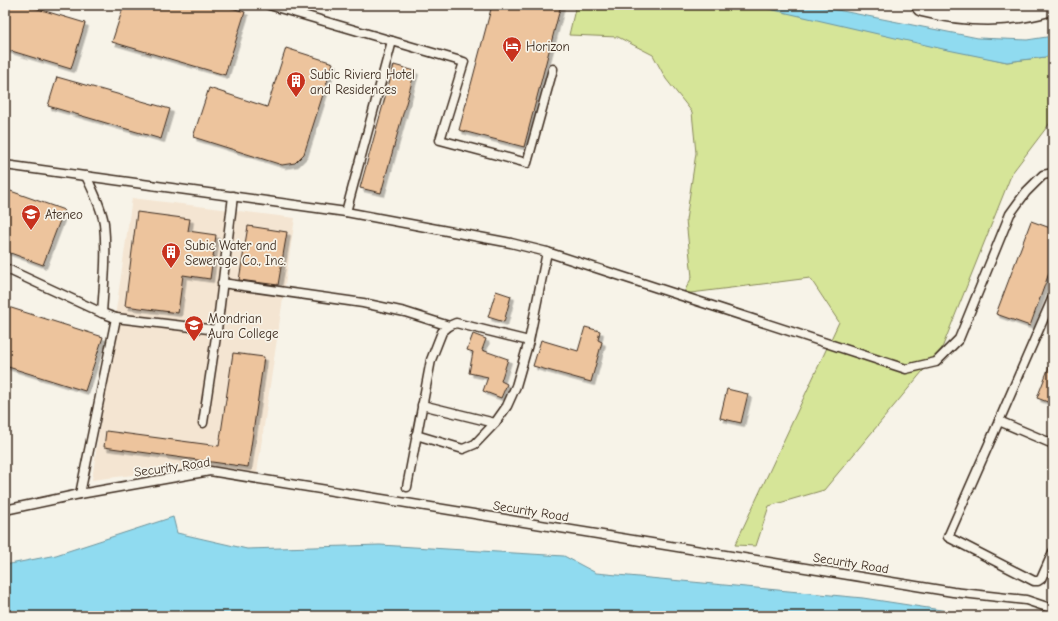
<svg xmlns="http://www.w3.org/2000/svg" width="1058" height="621" viewBox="0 0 1058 621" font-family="'Comic Neue',sans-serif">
<defs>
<filter id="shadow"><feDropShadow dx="3.5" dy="3.5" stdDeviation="0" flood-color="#0004"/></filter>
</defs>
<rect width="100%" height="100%" fill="#f7f3e8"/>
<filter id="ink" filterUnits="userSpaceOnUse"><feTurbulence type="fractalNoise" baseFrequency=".025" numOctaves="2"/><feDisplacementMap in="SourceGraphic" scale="8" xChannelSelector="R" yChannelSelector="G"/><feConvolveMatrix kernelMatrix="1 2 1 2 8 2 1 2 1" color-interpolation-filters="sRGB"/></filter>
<g filter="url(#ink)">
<polygon fill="#f4e5d2" points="132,198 295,218 257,473 206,466 92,480"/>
<polygon fill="#d6e598" stroke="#88885b" points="576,5 755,5 1007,62 1053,56 1053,119 1012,173 942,348 824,490 769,506 756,546 735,545 839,322 810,278 683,294 692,277 686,220 696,153 692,112 666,79 653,55 618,37 569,35"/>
<g fill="#90dbf0" stroke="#6e949c">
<polygon points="752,5 812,5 978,38 1027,40 1053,36 1053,56 1007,62 943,49"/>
<polygon points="173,517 177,533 247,549 380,545 564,556 596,573 863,598 980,616 5,616 5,565 56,555"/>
</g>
<g fill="#edc49d" stroke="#3b2a1e" filter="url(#shadow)">
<polygon points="5,5 25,5 85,23 71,69 5,49"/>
<polygon points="124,5 222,5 245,12 225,75 112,42"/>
<polygon points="492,5 561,5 524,147 459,130"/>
<polygon points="286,48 333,63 304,154 295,163 282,165 193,137 209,88 267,107"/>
<polygon points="394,65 415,71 381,193 360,188"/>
<polygon points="57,77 170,109 161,139 48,106"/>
<polygon points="5,189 64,210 43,265 5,251"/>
<polygon points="137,212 190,219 188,231 216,235 210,279 183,275 178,313 125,306"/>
<polygon points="1031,221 1053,229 1053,262 1030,326 996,314"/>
<polygon points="248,226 287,232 278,285 239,280"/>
<polygon points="496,291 511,296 504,322 488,317"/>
<polygon points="5,306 103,337 85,391 5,366"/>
<polygon points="585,327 600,331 598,340 602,342 591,382 533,366 541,340 578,351"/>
<polygon points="473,334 486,339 482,350 508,359 501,381 507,384 501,398 483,391 488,377 469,373 473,352 467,350"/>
<polygon points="233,353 264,357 248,467 104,447 106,431 219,446"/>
<polygon points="1052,359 1053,359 1053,404 1037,398"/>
<polygon points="727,389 748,394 741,423 720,418"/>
</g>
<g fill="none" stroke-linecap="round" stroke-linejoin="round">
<defs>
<g id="service">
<polyline points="269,5 464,62 440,140 527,163 553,69"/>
<polyline points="5,165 346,212 511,243 547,252 529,341 516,386 507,406 495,423 422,405"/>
<path d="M 86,176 C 93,191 101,206 104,223 C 107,253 104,283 102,313"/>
<polyline points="346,212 392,41"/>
<polyline points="547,252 906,369 936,362 959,339 1010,214 1026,192 1043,175 1053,173"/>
<polyline points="5,268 102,313 116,318 217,330 233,196"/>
<polyline points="222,283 363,303 405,312 449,326"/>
<polyline points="1053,297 999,421 1053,444"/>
<polyline points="999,421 948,537 1034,581 1038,581 1041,579 1053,552"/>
<polyline points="203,423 217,330"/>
<polyline points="416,435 463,449 475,444 495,423"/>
<polyline points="407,487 431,360 442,332 449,326 456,323 529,341"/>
<polyline points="80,494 116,318"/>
<polyline points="5,510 80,494 210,471 953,592 1026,600 1053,609"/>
</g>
<path id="secondary" d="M 923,5 C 963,15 1007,17 1048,5"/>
</defs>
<use href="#service" stroke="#3b2a1e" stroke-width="11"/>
<use href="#secondary" stroke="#3b2a1e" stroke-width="25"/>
<use href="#service" stroke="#f7f3e8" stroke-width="8"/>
<use href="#secondary" stroke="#f7f3e8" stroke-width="22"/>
</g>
</g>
<defs>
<symbol id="hotel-pin" viewBox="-11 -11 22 30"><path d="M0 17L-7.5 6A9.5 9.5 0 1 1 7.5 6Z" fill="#c8321e" stroke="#f7f3e8"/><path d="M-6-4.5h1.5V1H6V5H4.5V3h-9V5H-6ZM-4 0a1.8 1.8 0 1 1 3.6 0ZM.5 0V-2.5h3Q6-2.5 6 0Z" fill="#fff"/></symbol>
<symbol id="building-pin" viewBox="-11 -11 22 30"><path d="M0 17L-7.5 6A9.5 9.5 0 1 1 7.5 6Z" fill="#c8321e" stroke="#f7f3e8"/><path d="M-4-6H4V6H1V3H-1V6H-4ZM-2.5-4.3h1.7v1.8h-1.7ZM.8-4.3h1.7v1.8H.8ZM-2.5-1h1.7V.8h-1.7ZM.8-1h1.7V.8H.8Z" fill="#fff"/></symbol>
<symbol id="school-pin" viewBox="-11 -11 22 30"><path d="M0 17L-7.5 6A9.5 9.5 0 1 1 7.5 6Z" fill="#c8321e" stroke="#f7f3e8"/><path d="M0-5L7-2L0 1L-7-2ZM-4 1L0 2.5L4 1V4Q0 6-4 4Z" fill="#fff"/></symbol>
<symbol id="university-pin" viewBox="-11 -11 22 30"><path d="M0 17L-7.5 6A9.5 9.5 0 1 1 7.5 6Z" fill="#c8321e" stroke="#f7f3e8"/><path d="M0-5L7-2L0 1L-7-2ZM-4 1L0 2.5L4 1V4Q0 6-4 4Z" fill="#fff"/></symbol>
</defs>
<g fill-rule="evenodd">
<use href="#hotel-pin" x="501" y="35" width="22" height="30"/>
<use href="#building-pin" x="285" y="70" width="22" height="30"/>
<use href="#school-pin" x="20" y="203" width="22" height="30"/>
<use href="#building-pin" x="160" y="241" width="22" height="30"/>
<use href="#university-pin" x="183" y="314" width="22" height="30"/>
</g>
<g text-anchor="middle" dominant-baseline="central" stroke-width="3.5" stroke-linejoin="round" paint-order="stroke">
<g font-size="13" fill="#3b2a1e" stroke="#f7f3e8" text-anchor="start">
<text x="526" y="46">Horizon</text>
<text x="310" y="74">Subic Riviera Hotel<tspan x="310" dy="15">and Residences</tspan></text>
<text x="45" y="214">Ateneo</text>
<text x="185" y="245">Subic Water and<tspan x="185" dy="15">Sewerage Co., Inc.</tspan></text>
<text x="208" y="318">Mondrian<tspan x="208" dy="15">Aura College</tspan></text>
</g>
<g font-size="13" fill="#3b2a1e" stroke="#f7f3e8">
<text transform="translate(172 467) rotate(-8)">Security Road</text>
<text transform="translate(531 511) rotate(9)">Security Road</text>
<text transform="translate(851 563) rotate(9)">Security Road</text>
</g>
</g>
<rect width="1058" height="621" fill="none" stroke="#f7f3e8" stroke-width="20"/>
<rect x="10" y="10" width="1038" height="601" fill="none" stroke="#3b2a1e" stroke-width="1.5" filter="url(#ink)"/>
</svg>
